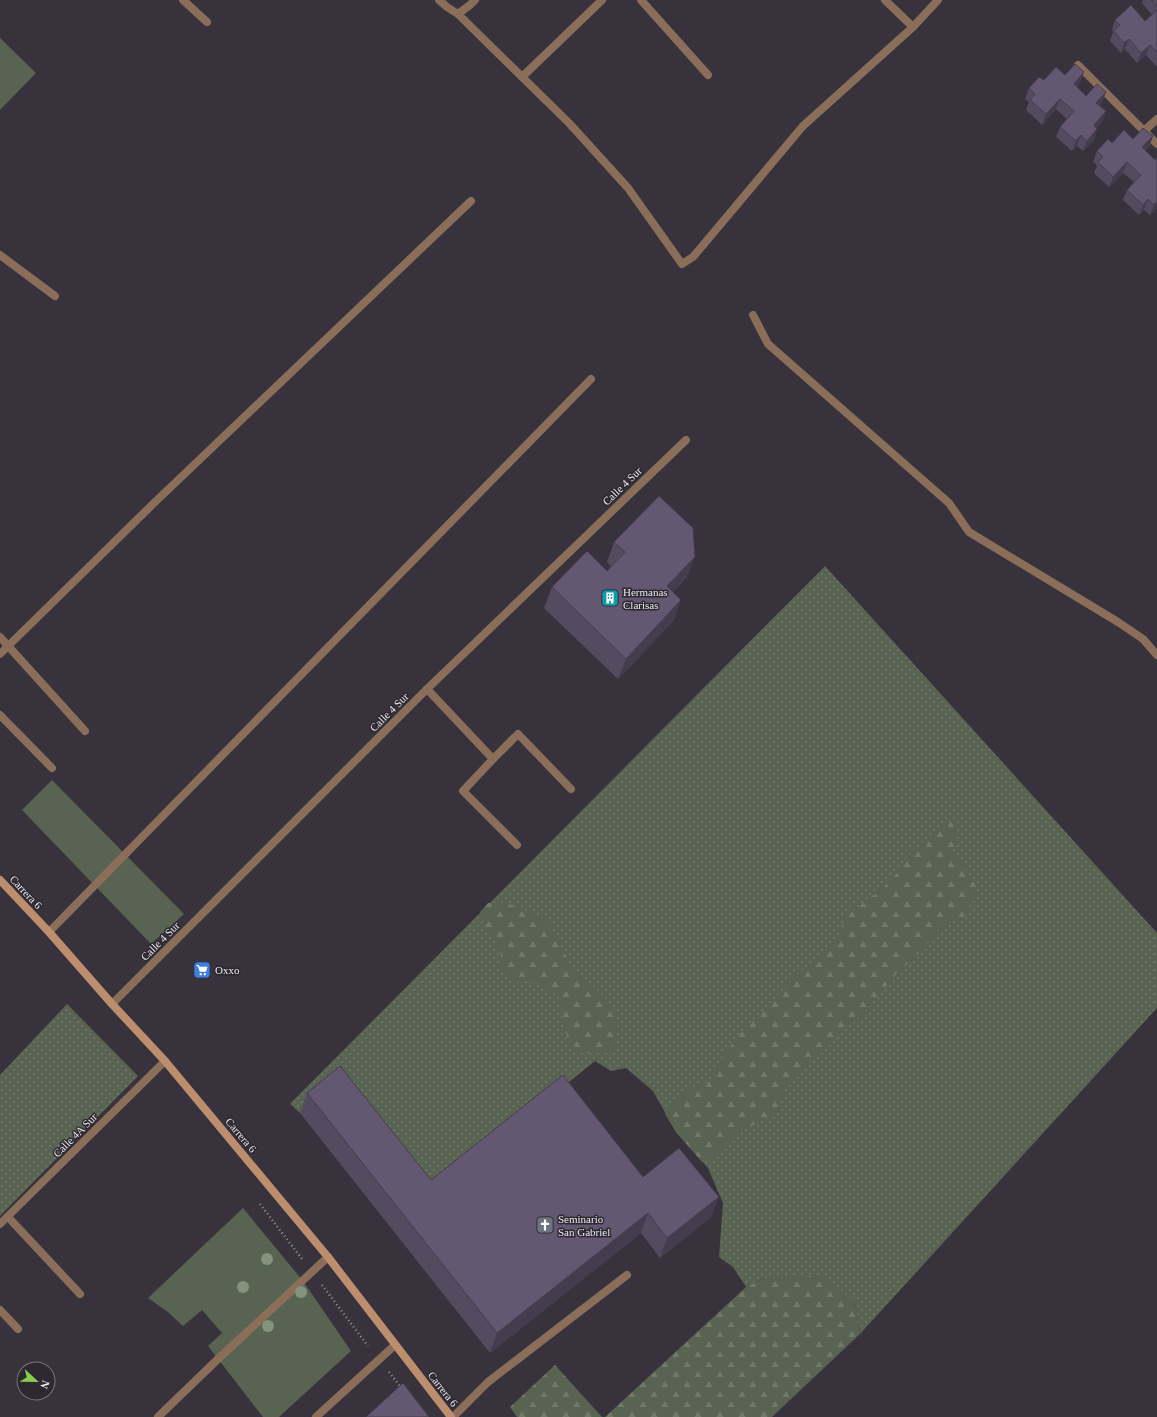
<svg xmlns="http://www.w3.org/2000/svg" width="1157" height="1417" viewBox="0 0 1157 1417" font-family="'Times New Roman',serif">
<defs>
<pattern id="grass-dots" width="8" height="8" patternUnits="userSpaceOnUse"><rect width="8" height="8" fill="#596352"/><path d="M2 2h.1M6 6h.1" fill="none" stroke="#71796b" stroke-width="1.8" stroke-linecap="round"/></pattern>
<pattern id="forest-firs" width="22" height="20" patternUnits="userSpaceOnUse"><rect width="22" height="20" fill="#596352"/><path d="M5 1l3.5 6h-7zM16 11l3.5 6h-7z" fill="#71796b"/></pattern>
</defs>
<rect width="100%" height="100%" fill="#37323c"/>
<g fill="url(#grass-dots)">
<polygon points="825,566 1157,933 1157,1008 860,1334 855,1302 764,1278 746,1287 733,1267 719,1257 723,1203 708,1168 676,1132 653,1091 626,1068 611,1071 595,1061 423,1200 300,1113 290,1104"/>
<polygon points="67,1004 138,1076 0,1216 0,1075"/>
</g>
<g fill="url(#forest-firs)">
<polygon points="945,821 955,824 958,835 953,851 978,888 967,915 942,926 922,950 896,974 861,1016 826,1045 789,1082 774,1113 736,1135 715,1156 702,1162 676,1132 665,1114 685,1089 709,1082 723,1056 745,1027 765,1010 793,978 822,954 839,934 846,916 883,888 905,865 906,858"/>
<path d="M 503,902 L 541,916 L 550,925 L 571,965 L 607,999 L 615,1013 L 618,1025 L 617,1044 L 609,1052 L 590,1053 L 575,1051 C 564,1035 560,1014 558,994 L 528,980 L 514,982 L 501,967 L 501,954 L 480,912 L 488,903 Z"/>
<polygon points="826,1276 855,1302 860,1334 772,1417 605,1417 746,1287 764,1278"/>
<polygon points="555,1365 602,1417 517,1417 510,1407"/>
</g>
<g fill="#596352">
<polygon points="0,38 36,73 0,110"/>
<polygon points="52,780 184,914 151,944 22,810"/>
<polygon points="243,1208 303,1281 351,1351 279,1417 263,1417 208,1346 222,1333 202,1310 183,1326 168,1312 148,1298"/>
</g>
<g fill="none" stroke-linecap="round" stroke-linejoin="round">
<g stroke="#97939b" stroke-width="2.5" stroke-dasharray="1 3" stroke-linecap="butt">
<polyline points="260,1204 302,1259"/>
<polyline points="322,1285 368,1346"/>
<polyline points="389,1372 402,1389"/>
</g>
<g stroke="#8b6e5a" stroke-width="8">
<polyline points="1078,65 1157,144"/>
<polyline points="1144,131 1157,119"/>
<polyline points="753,315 768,344 949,503 969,532 1118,622 1143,639 1157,655"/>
<polyline points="0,637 85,731"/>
<polyline points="0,654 154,503 471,201"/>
<polyline points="427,689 493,759 463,791 517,845"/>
<polyline points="0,715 52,768"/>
<polyline points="493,759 518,734 571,789"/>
<polyline points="49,932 591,379"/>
<polyline points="8,1217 80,1294"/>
<polyline points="0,1224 165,1061"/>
<polyline points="0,1310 18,1329"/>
<polyline points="218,1359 328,1257"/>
<polyline points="316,1417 395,1345"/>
<polyline points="453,1417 488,1382 627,1275"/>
</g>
<g stroke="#8b6e5a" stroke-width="8">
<polyline points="183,0 207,22"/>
<polyline points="439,0 447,7 458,14 569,123 628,188 682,264 693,257 803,126 913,27"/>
<polyline points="641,0 708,75"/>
<polyline points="885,0 913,27 938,0"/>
<polyline points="458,14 470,5 475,0"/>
<polyline points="522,77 602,0"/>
<polyline points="0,255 55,296"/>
<polyline points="112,1004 427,689 686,440"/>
<polyline points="158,1417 218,1359"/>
</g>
<polyline stroke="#bc8e6e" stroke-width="8" points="0,880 49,932 112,1004 165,1061 328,1257 451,1417"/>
</g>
<g fill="#84937b">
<circle cx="267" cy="1259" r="6"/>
<circle cx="243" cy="1287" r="6"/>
<circle cx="301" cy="1292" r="6"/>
<circle cx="268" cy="1326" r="6"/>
</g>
<g fill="#554b61">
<polygon points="1143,0 1157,0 1157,65 1156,66 1146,55 1137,63 1125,49 1121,53 1110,41 1113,32 1112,30 1115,20 1145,21 1152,15 1142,3"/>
<polygon points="1084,72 1080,83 1077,87 1086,96 1102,103 1100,106 1106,111 1102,122 1097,128 1094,140 1083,151 1077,146 1072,151 1056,137 1060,127 1067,119 1056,109 1042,125 1026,110 1029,102 1025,99 1029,88 1044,80 1065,75"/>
<polygon points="1153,136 1149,147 1145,150 1155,160 1157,157 1157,208 1150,215 1144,210 1139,215 1123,200 1127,190 1134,182 1123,173 1109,187 1094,173 1097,165 1093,162 1097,151 1112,143 1133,139"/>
<polygon points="614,542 687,577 673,592 674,620 618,679 544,608 552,587 607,571 611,566 607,562"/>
<polygon points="307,1093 431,1180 643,1177 711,1217 660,1258 641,1233 490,1353 300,1113"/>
</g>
<g fill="#453d4f">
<polygon points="1129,39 1125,49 1121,53 1124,43"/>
<polygon points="1150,45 1146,55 1137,63 1141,53"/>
<polygon points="1084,72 1080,83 1070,94 1074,84"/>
<polygon points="1106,92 1102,103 1093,114 1096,103"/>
<polygon points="1060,99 1056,109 1042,125 1046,114"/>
<polygon points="1106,111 1102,122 1090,136 1094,125"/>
<polygon points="1097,129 1094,140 1083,151 1087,141"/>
<polygon points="1081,135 1077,146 1072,151 1076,141"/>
<polygon points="1153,136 1149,147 1138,158 1142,147"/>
<polygon points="1127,162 1123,173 1109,187 1113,177"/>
<polygon points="1148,199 1144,210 1139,215 1143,205"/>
<polygon points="1157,201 1157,208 1150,215 1154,205"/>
<polygon points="695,557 687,577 659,606 667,586"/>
<polygon points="681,600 674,620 618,679 626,659"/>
<polygon points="719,1197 711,1217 660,1258 667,1238"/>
<polygon points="648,1213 641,1233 490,1353 497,1333"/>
</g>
<g fill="#635771" stroke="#453d4f">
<polygon points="1152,0 1157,0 1157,6"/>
<polygon points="1131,5 1145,21 1157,10 1157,52 1150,45 1141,53 1129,39 1124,43 1114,31 1120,25 1115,20"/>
<polygon points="1075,64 1084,72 1074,84 1086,96 1097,84 1106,92 1096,103 1106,111 1094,125 1097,129 1087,141 1081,135 1076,141 1060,127 1074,111 1060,99 1046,114 1030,100 1035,94 1029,88 1039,77 1044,80 1056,67 1065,75"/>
<polygon points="1143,128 1153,136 1142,147 1155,160 1157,157 1157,201 1154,205 1148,199 1143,205 1127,190 1141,175 1127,162 1113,177 1098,162 1103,157 1097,151 1108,139 1112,143 1124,130 1133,139"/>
<polygon points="659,496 693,528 695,557 667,586 681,600 626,659 552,587 587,551 607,571 625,552 614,542"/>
<polygon points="340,1066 431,1180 563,1075 643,1177 679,1148 719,1197 667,1238 648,1213 497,1333 307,1093"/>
<polygon points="403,1383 429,1417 366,1417"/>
</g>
<defs>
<symbol id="building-square" viewBox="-11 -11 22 22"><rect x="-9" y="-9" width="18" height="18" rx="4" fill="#0f9aa8" stroke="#2d2831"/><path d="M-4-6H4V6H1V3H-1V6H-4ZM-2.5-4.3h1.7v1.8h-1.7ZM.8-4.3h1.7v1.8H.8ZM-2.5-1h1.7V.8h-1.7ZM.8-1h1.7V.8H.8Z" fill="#fff"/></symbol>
<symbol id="supermarket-square" viewBox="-11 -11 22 22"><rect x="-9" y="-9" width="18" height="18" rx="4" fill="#3f7fe0" stroke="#2d2831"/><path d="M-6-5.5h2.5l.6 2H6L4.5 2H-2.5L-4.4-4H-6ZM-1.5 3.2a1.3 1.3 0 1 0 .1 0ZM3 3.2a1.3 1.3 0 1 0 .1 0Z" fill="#fff"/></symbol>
<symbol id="church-square" viewBox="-11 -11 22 22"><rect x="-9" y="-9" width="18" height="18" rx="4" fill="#6b7280" stroke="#2d2831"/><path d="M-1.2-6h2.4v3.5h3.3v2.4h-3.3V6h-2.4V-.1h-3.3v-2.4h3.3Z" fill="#fff"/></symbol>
</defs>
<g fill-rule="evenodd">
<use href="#building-square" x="600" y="588" width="20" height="20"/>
<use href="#supermarket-square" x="192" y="960" width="20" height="20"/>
<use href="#church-square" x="535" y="1215" width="20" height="20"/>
</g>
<g text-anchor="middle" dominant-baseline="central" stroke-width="3" stroke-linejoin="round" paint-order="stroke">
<g font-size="11" fill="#ece9ef" stroke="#2d2831">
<text transform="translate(622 486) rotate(-44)">Calle 4 Sur</text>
<text transform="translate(389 712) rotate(-45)">Calle 4 Sur</text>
<text transform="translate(26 892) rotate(47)">Carrera 6</text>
<text transform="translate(160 941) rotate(-45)">Calle 4 Sur</text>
<text transform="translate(75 1135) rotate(-45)">Calle 4A Sur</text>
<text transform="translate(241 1135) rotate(50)">Carrera 6</text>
<text transform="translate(443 1389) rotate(52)">Carrera 6</text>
</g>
<g font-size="11" fill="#ece9ef" stroke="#2d2831" text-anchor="start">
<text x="623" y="592">Hermanas<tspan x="623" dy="13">Clarisas</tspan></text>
<text x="215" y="970">Oxxo</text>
<text x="558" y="1219">Seminario<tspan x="558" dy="13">San Gabriel</tspan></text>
</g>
</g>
<g transform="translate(36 1381) rotate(112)"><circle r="19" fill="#2d2831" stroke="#79757d"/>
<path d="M0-3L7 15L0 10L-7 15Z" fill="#85cf4c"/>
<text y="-6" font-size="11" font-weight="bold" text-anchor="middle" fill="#ece9ef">N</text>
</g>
</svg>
